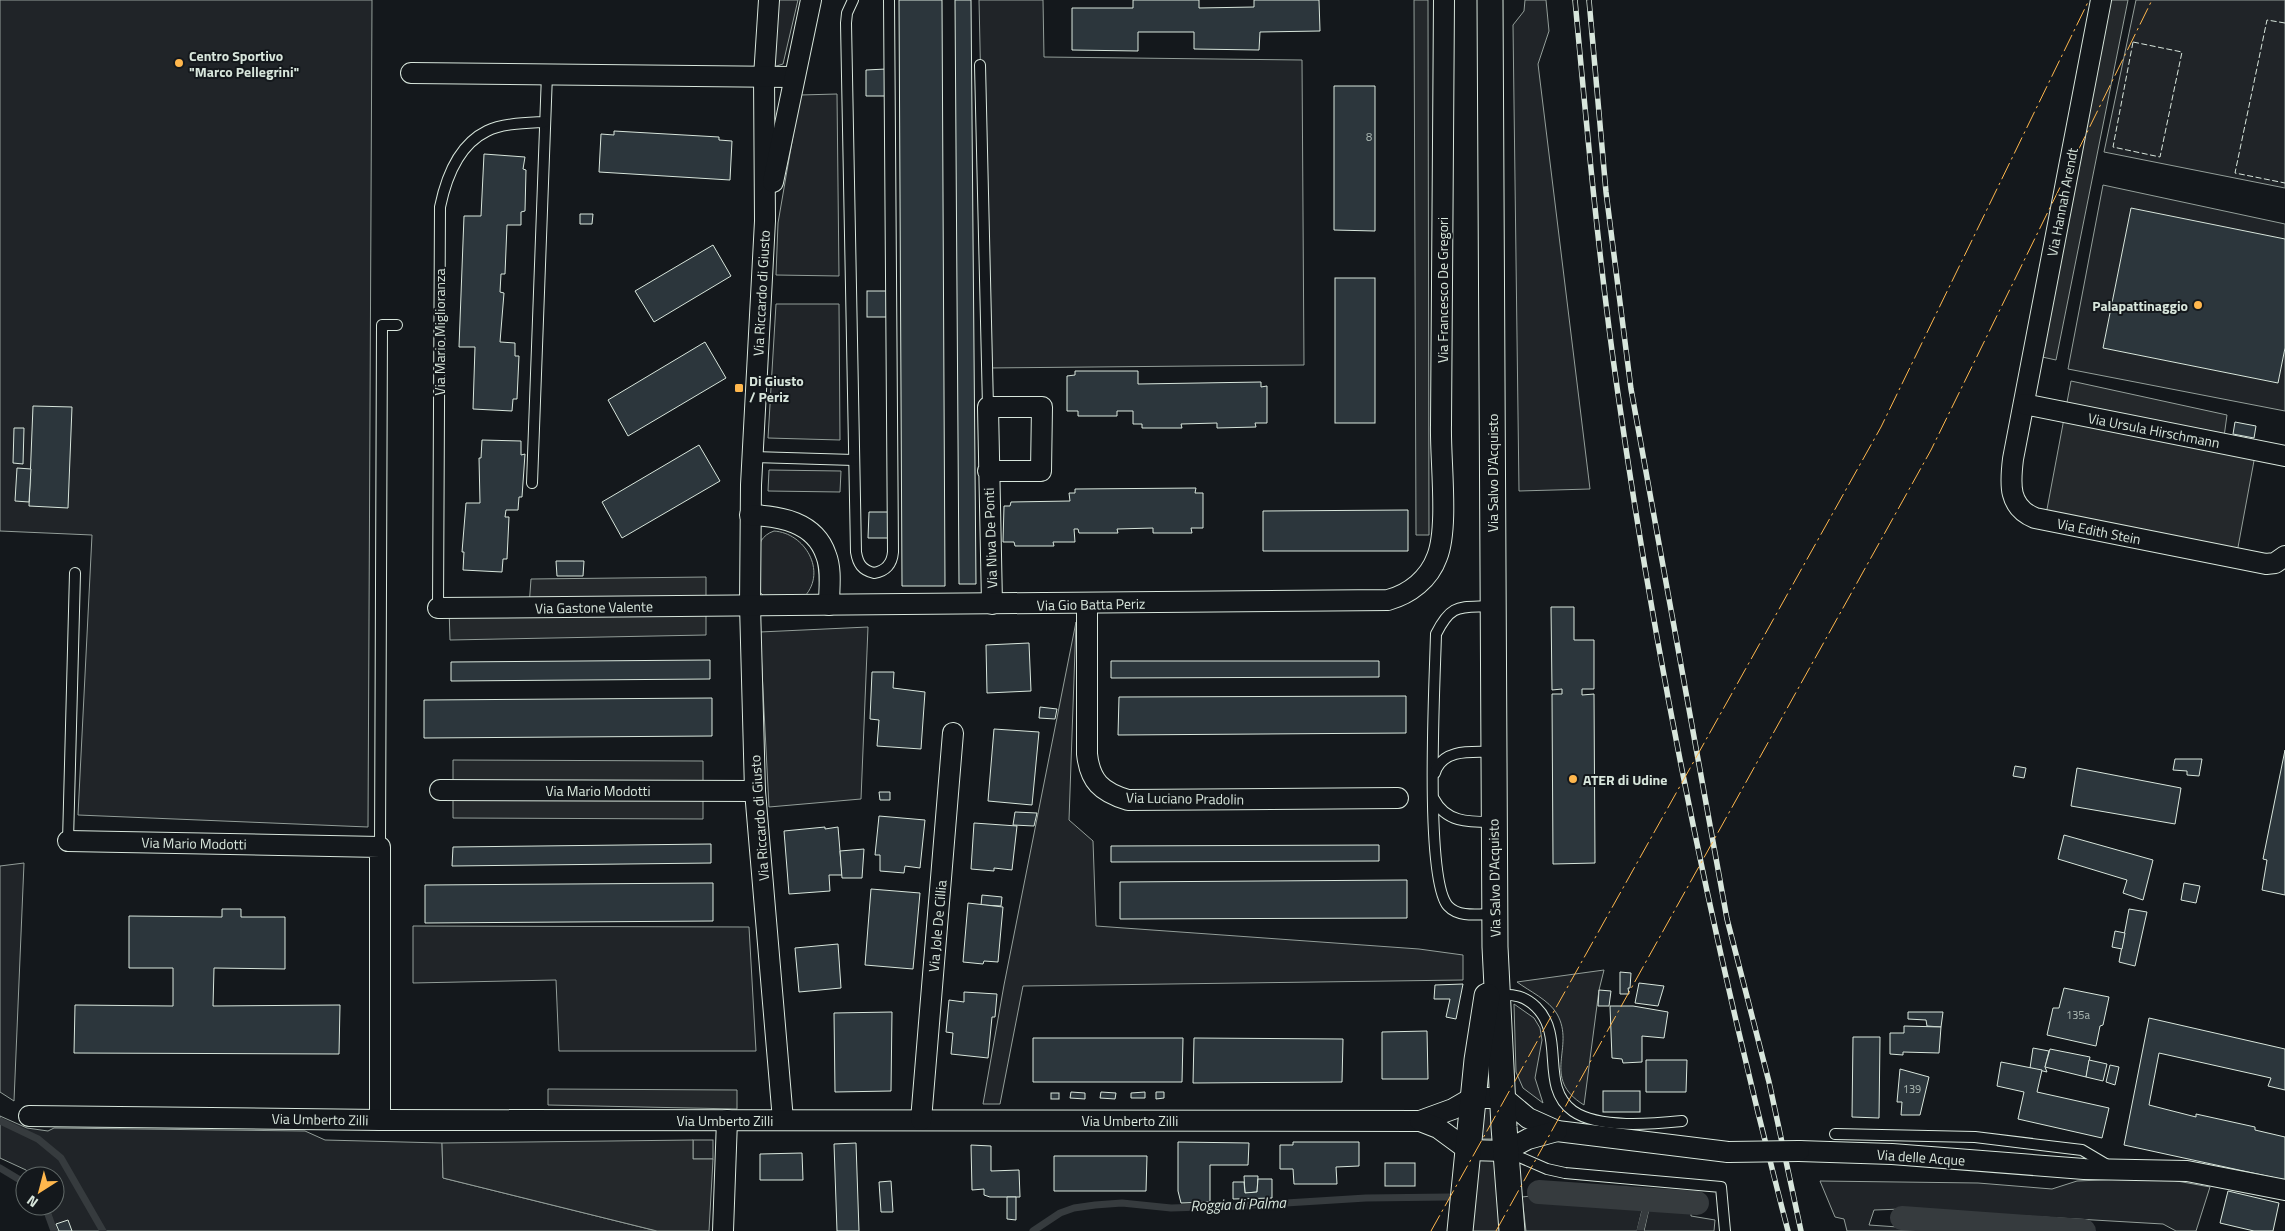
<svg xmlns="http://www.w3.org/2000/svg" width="2285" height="1231" viewBox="0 0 2285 1231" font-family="'Titillium Web',sans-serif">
<rect width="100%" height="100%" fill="#14181c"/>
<g fill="#202428" stroke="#939e99">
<polygon points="0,0 372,0 368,827 78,815 92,535 0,531"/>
<polygon points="775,0 798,0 783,64 770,68"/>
<polygon points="979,0 1043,0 1044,57 1302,60 1304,365 987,368"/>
<polygon points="1525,0 1546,0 1549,31 1538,64 1590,489 1519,491 1513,25 1524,11"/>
<polygon points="2136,0 2285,0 2285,188 2104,152"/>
<polygon points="837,94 839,276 776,275 778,223 800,95"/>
<polygon points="2103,185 2285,224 2285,411 2068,369"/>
<polygon points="776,304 839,304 840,440 768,438"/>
<polygon points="769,470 841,471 840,492 768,491"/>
<path d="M 774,531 C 805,533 827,571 805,596 L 765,597 L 757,589 C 757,569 750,539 774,531 Z"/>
<polygon points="1076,622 1069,820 1093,841 1096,926 1419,949 1463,955 1463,980 1023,986 1000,1104 983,1104 1004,985"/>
<polygon points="868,627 861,799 769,807 760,632"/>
<polygon points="24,863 14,1101 0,1092 0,866"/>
<polygon points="413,926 749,927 756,1051 559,1051 556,980 413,983"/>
<path d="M 1604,970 L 1599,990 L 1584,1105 C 1540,1078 1576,1047 1557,1014 C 1549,1000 1529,991 1517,982 Z"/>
<polygon points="1514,1004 1534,1018 1540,1028 1542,1040 1535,1078 1543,1103 1523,1088 1516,1072"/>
<polygon points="1479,1107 1496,1107 1496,1139 1477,1139"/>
<polygon points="0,1116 27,1128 48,1131 54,1128 305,1131 325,1140 442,1143 443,1178 657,1231 56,1231 48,1206 55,1206 55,1176 31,1176 26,1170 0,1158"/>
<rect x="693" y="1140" width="20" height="19"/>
<polygon points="1476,1159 1498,1159 1502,1231 1467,1231"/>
<polygon points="2124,1179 2166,1179 2210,1187 2196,1231 2176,1231 2163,1224 1903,1209 1874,1210 1869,1225 1956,1231 1847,1231 1844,1219 1835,1217 1820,1181 1978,1183 2052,1189 2077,1181"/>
<polygon points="1540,1195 1644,1202 1637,1231 1526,1231 1522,1197"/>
<polygon points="1650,1204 1691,1208 1691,1216 1715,1220 1714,1231 1644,1231"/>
</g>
<g fill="#24282b" stroke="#939e99">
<polygon points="1414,0 1428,0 1429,535 1416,535"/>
<polygon points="2101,0 2128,0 2056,360 2033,355"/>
<polygon points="2071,381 2227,415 2223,444 2256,450 2236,558 2045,520"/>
<polygon points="706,577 706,635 450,640 449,608 529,607 531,579"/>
<polygon points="453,760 703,761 703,819 453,818"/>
<polygon points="548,1089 737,1090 737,1109 548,1105"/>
<polygon points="693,1140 693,1159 713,1159 709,1231 657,1231 443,1178 442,1143"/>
</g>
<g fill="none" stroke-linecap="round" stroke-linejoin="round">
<g stroke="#363b3e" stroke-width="7">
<polyline points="0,1121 38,1139 61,1158 103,1231"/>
<polyline points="0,1168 25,1183"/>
<polyline points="45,1206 54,1231"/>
<polyline points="1033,1231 1060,1213 1074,1208 1095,1205 1122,1203 1171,1208 1236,1206 1366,1198 1449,1197"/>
<polyline points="1640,1231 1648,1200"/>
</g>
<g stroke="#363b3e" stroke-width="24">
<polyline points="1539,1192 1697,1203"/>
<polyline points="1902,1218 2084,1231"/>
</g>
</g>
<g fill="#2c363c" stroke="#d8e6dc">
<polygon points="899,0 942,0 945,586 902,586"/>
<polygon points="955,0 971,0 976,584 959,584"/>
<polygon points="1133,0 1199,0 1199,8 1254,7 1254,0 1319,0 1320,31 1260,32 1259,50 1194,49 1194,32 1138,32 1138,51 1072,50 1072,8 1133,8"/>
<polygon points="886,69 886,96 866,96 866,70"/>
<polygon points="1334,86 1375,86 1375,231 1334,230"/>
<polygon points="614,131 719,137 719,140 732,141 730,180 599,172 601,134 614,135"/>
<polygon points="484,154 525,157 523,169 526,170 525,211 521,212 521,225 507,225 505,274 501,274 500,292 504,293 500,342 515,343 515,356 519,356 517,399 513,399 512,411 473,409 475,347 459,347 464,216 481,216"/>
<polygon points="2131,208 2285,239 2285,348 2278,383 2103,348"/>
<polygon points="580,214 593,214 592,224 580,224"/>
<polygon points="713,245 731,276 654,322 635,291"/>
<rect x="1335" y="278" width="40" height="145"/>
<rect x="867" y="291" width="20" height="26"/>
<polygon points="705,342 726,378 628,436 608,400"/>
<polygon points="1075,371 1138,371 1138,384 1261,382 1261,387 1267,386 1267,423 1255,423 1256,427 1217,428 1217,423 1181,424 1182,428 1142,428 1142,424 1133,424 1133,411 1117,411 1117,416 1078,416 1078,411 1067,411 1067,376 1075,375"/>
<polygon points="33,406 72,407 68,508 29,506"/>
<polygon points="2235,422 2256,426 2254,438 2233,434"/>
<polygon points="14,428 24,428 23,464 13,463"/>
<polygon points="482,440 521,441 521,455 525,454 522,497 519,497 518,510 506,510 505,517 509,517 507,559 503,559 502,572 463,570 464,552 462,552 466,503 480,503 479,458 481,458"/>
<polygon points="699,445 720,481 622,538 602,502"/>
<polygon points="17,468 31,469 29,502 15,501"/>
<polygon points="1196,488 1195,493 1203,493 1203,528 1191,528 1192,533 1153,533 1153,528 1117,529 1118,533 1079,533 1078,529 1074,529 1075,542 1053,542 1054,546 1015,546 1014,542 1003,542 1004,506 1010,506 1011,502 1070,501 1069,493 1075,493 1075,489"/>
<polygon points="1408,510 1408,551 1263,551 1263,511"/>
<polygon points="869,512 888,512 888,538 868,538"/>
<polygon points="556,561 584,561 583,576 557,576"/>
<polygon points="1551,607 1574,607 1574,640 1594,640 1594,689 1582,689 1582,695 1594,694 1595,863 1553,864 1552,694 1562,694 1562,689 1552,690"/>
<polygon points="1029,643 1031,691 987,693 986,645"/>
<polygon points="710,660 710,679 451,681 451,662"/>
<polygon points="1111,661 1379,661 1379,677 1111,678"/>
<polygon points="872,672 894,672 893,688 925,692 921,749 877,746 879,720 870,719"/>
<polygon points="1406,696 1406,733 1118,735 1119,697"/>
<polygon points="712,698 712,736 424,738 424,700"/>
<polygon points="1040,707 1057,709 1055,719 1039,718"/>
<polygon points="994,729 1039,732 1032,805 988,801"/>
<polygon points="2285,750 2285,895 2262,890 2267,860 2263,859"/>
<polygon points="2175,759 2202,759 2199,776 2187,775 2187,771 2173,770"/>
<polygon points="2015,766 2026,768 2024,778 2013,776"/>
<polygon points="2077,768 2181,788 2175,824 2071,806"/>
<polygon points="879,792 890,792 890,800 880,800"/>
<polygon points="1015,812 1037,813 1034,826 1013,825"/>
<polygon points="879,816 925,820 920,868 905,866 904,873 880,871 880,855 875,855"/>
<polygon points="974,823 1017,826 1012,870 994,868 994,871 971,869"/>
<polygon points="825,827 825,829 838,827 842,875 829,875 830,891 789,894 784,831"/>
<polygon points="2064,835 2153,860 2143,900 2123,893 2127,880 2058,859"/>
<polygon points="711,844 711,863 452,866 453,847"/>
<polygon points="1379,845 1379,861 1111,862 1111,846"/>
<polygon points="864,849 862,878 842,878 840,851"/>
<polygon points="1407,880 1407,918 1120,919 1120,882"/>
<polygon points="713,883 713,921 425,923 425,885"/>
<polygon points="2184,883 2200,886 2196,903 2181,900"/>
<polygon points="871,889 920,893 913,969 865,965"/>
<polygon points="982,895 1002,897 1001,906 981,905"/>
<polygon points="968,903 1003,907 998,962 984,961 983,964 963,962"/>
<polygon points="222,909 241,909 241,917 285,917 285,969 214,968 213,1006 340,1005 339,1054 74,1053 75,1005 173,1006 173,968 129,968 129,916 222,917"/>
<polygon points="2129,909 2147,912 2135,966 2119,962"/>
<polygon points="2115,931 2125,933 2122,949 2112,947"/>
<polygon points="838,944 841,988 799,992 795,948"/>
<polygon points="1620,972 1631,973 1630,988 1628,988 1629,994 1620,994"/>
<polygon points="1639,983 1664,986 1658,1006 1635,1003"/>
<polygon points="1463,984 1456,1019 1446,1017 1450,999 1434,999 1435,985"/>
<polygon points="2064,988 2109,997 2103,1025 2100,1026 2096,1046 2047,1035 2053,1008 2059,1008"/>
<polygon points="1599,990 1611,991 1609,1006 1598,1006"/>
<polygon points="964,992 997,994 995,1017 992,1017 988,1058 951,1054 953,1033 946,1032 949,1000 964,1002"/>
<polygon points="1610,1006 1633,1006 1668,1012 1664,1038 1642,1036 1642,1062 1623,1063 1622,1059 1612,1058"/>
<polygon points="892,1012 891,1091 835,1092 834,1013"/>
<polygon points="1908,1012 1943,1012 1941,1027 1927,1026 1926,1020 1908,1019"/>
<polygon points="2149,1018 2285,1049 2285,1090 2268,1086 2271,1078 2159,1053 2149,1105 2196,1117 2196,1114 2255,1127 2255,1130 2285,1137 2285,1180 2124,1145"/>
<polygon points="1904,1026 1941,1027 1939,1053 1903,1052 1903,1055 1890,1054 1890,1033 1904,1033"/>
<polygon points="1427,1031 1428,1079 1382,1079 1382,1032"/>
<polygon points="1853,1037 1880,1037 1879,1118 1852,1117"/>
<polygon points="1033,1038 1183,1038 1182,1082 1033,1082"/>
<polygon points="1194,1038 1343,1039 1342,1082 1193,1083"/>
<polygon points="2033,1048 2049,1051 2045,1067 2047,1072 2030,1068"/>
<polygon points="2050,1049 2090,1057 2086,1077 2045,1067"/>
<polygon points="1646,1060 1687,1060 1686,1092 1646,1092"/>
<polygon points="2089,1060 2107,1064 2103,1081 2086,1077"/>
<polygon points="2001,1062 2042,1070 2037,1092 2109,1108 2102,1138 2018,1119 2024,1092 1997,1086"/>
<polygon points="2110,1065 2119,1067 2115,1085 2106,1082"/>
<polygon points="1900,1069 1929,1077 1920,1115 1901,1115 1902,1102 1897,1102"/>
<rect x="1603" y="1091" width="37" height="21"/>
<polygon points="1071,1092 1085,1093 1085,1099 1070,1098"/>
<polygon points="1101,1092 1116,1093 1115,1099 1100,1098"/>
<polygon points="1145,1092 1145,1098 1131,1098 1131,1093"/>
<polygon points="1156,1092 1164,1092 1164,1098 1156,1099"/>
<rect x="1051" y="1093" width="8" height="6"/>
<polygon points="1178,1142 1249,1143 1248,1165 1210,1165 1210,1202 1181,1203 1178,1191"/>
<polygon points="1293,1142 1359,1142 1359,1166 1336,1167 1337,1184 1294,1184 1293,1169 1280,1169 1280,1145 1293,1145"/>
<polygon points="856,1143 859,1231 837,1231 834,1144"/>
<polygon points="971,1145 991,1146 991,1171 1019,1170 1020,1197 990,1197 984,1195 984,1189 972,1190"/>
<polygon points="802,1153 803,1180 760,1180 760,1154"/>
<polygon points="1054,1156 1147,1156 1146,1191 1054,1191"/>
<rect x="1385" y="1163" width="30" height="23"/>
<polygon points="1244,1176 1258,1176 1257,1192 1245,1193"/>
<polygon points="1258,1179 1272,1179 1272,1198 1233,1199 1233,1182 1244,1182 1245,1193 1257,1192"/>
<polygon points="891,1181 893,1212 881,1212 879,1182"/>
<polygon points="2228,1191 2279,1203 2273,1231 2254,1231 2220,1223"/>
<polygon points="1007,1197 1016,1197 1016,1220 1007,1219"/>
<polygon points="68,1220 72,1231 59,1231 56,1224"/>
</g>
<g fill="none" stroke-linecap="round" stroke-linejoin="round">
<defs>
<g id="service">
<path d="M 853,0 L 847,13 L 846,23 L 856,552 C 858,564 862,570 874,573 C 886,571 892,564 893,552 L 889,0"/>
<polyline points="980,65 988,407"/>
<polyline points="752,457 854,460"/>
<polyline points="532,483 547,74"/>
<path d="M 1493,606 C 1460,608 1452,602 1436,634 C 1435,678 1424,879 1448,906 C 1459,918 1479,914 1494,914"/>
<path d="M 438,608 L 440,207 C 446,178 458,145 487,131 C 503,123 527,123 545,122"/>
<path d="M 1435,773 C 1442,748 1473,752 1494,752"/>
<path d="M 1434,799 C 1446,823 1470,822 1494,822"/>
<polyline points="68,841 75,573"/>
<polyline points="380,847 382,325 397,325"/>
<path d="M 1498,995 C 1514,994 1525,996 1536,1007 C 1566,1036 1539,1087 1573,1111 C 1599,1129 1652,1124 1682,1121"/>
<polyline points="1835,1134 1975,1137 2082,1150 2109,1166"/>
<polyline points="1508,1152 1547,1169 1565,1173 1721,1187 1725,1231"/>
</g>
<g id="minor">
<polyline points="769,0 764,77 765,221 751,485 750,605 755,791 783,1120"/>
<path d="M 2101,0 L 2013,459 C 2010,484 2008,507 2035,518 L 2266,564 L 2275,563 L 2285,556"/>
<polyline points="411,73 794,77"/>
<polyline points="773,182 811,0"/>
<polyline points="2024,404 2285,456"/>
<polyline points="988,471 1041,471 1042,407 988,407 992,604"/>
<path d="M 750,515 C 780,516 815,522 826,555 C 832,570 829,589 829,605"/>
<path d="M 1087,604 L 1087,754 C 1090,781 1101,792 1128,800 L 1398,798"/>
<path d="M 438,608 L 1388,600 C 1410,594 1429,579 1437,557 C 1449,527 1440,459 1441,425 C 1442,283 1443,142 1444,0"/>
<polyline points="440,790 755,791"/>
<polyline points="68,841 380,847 380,1120"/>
<polyline points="29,1116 380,1120 1420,1121 1453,1109 1472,1098 1504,1098 1528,1118 1557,1131 1728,1152"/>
<polyline points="921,1120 953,733"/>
<polyline points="1420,1121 1438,1128 1468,1150 1505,1151 1528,1139 1557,1131"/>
<polyline points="1799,1151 1892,1154 2084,1169 2187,1171 2285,1190"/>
<polyline points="723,1231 727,1120"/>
</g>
<g id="tertiary">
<polyline points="1490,0 1495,947 1504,1127 1512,1231"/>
<polyline points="1460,1231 1477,1060 1487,996"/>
</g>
</defs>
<use href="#service" stroke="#d8e6dc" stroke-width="12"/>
<use href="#minor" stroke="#d8e6dc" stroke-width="22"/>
<use href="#tertiary" stroke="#d8e6dc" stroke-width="27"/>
<use href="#service" stroke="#14181c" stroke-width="10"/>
<use href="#minor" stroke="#14181c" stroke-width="20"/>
<use href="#tertiary" stroke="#14181c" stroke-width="25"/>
<defs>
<g id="rail">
<path d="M 1575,0 C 1587,131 1599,263 1618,394 C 1658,676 1716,955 1788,1231"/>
<polyline points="1589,0 1606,192 1631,389 1727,919 1769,1082 1801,1231"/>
</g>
</defs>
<use href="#rail" stroke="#d8e6dc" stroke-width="5.5"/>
<use href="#rail" stroke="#14181c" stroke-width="4" stroke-dasharray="11" stroke-linecap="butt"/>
<defs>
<polyline id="minor-bridge" points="1728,1152 1799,1151"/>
</defs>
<use href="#minor-bridge" stroke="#d8e6dc" stroke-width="22" stroke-linecap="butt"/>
<use href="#minor-bridge" stroke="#14181c" stroke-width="20"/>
<g stroke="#d8e6dc" stroke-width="1" stroke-dasharray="6 2.5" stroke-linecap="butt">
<polyline points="2285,23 2267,20 2235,173 2285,183"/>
<polygon points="2133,42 2182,52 2160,157 2113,147"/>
</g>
<g stroke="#ffb74d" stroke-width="1" stroke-dasharray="18 4 2.5 4" stroke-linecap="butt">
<polyline points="1431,1231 1881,427 2089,0"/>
<polyline points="1496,1231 1931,450 2152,0"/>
</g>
</g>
<g fill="#ffb74d" stroke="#14181c" stroke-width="2">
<circle cx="179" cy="63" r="5"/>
<circle cx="2198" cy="305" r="5"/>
<rect x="734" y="383" width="10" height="10" rx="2.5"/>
<circle cx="1573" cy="779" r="5"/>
</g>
<g text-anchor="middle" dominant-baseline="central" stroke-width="4" stroke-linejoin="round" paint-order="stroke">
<g font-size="11" fill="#adbab4">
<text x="1369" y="137">8</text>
<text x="2078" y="1015">135a</text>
<text x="1912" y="1089">139</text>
</g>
<g font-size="14" font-weight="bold" fill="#d8e6dc" stroke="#14181c" text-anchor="start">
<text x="189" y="55">Centro Sportivo<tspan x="189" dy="16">"Marco Pellegrini"</tspan></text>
<text x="2188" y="305" text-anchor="end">Palapattinaggio</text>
<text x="749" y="380">Di Giusto<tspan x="749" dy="16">/ Periz</tspan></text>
<text x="1583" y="779">ATER di Udine</text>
</g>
<g font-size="14" fill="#d8e6dc" stroke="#14181c">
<text transform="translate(2062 202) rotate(-79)">Via Hannah Arendt</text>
<text transform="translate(1442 290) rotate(-90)">Via Francesco De Gregori</text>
<text transform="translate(761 293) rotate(-87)">Via Riccardo di Giusto</text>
<text transform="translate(439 332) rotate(-90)">Via Mario Miglioranza</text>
<text transform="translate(2154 430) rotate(11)">Via Ursula Hirschmann</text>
<text transform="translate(1492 473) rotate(-90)">Via Salvo D'Acquisto</text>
<text transform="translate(2099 531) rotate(11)">Via Edith Stein</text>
<text transform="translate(990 538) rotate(-92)">Via Niva De Ponti</text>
<text transform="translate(1091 604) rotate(-1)">Via Gio Batta Periz</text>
<text transform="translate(594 607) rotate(-1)">Via Gastone Valente</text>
<text x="598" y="790">Via Mario Modotti</text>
<text transform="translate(1185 798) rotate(1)">Via Luciano Pradolin</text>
<text transform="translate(759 818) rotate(-94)">Via Riccardo di Giusto</text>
<text transform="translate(194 843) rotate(1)">Via Mario Modotti</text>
<text transform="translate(1494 878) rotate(-91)">Via Salvo D'Acquisto</text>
<text transform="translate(937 926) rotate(-85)">Via Jole De Cillia</text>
<text transform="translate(320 1119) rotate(1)">Via Umberto Zilli</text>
<text x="725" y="1120">Via Umberto Zilli</text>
<text x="1130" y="1120">Via Umberto Zilli</text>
<text transform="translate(1921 1157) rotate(4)">Via delle Acque</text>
</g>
<g font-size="15" font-style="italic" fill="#d8e6dc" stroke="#14181c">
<text transform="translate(1238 1204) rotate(-2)">Roggia di Palma</text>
</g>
</g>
<g transform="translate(40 1191) rotate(216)"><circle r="24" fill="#14181c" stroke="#626a69"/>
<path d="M0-4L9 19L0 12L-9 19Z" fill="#ffb74d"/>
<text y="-8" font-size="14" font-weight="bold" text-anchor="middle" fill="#d8e6dc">N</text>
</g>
</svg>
